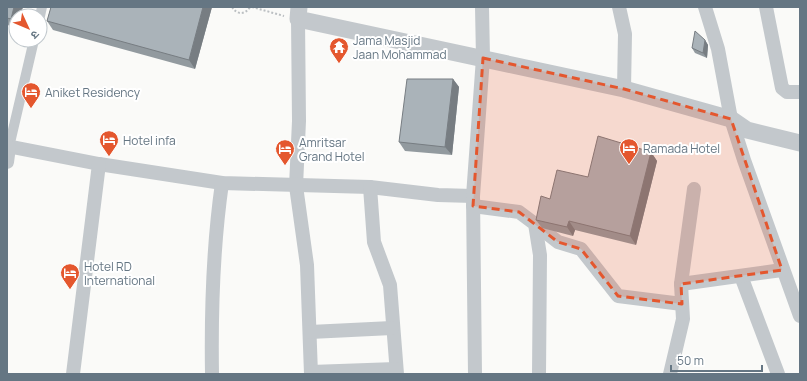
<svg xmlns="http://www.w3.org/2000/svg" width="807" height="381" viewBox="0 0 807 381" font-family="Manrope,'Noto Sans Devanagari',sans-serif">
<rect width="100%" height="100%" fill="#fafaf8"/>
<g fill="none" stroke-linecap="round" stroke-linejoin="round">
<g stroke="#bbbfc2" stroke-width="2" stroke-dasharray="2 2" stroke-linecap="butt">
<path d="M 232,7 C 237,15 245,15 250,7"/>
<polyline points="252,7 284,16"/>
</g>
<g stroke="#c3c8cc" stroke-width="10">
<polyline points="40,16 42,7"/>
<polyline points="9,147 34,40"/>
</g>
<g stroke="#c3c8cc" stroke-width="14">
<polyline points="619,7 625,34 624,89"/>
<polyline points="705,7 718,49 731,119 744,160 800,316"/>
<polyline points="766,7 782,88 787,92 800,92"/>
<polyline points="298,19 299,121 296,186 307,265 311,374"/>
<polyline points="7,146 99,164 222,183 370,187 438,195 473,196"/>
<polyline points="7,162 9,147"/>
<polyline points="370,187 374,242 390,285 397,374"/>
<polyline points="473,206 519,212 535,224 540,255 539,374"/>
<polyline points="535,224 558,242 581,249 618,296 682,304"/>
<polyline points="741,276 778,374"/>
<polyline points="681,284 782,270"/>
<polyline points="310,332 392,328"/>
<polyline points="311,372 396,369"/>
<polyline points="73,374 99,164"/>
<path d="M 212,374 C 211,310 213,246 222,183"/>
<polyline points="475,374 473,196 483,58 482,7"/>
<polyline points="670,374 683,319 681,284 694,189"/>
</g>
<polyline stroke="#c3c8cc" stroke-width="17" points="299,7 298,19 624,89 731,119 747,130 800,143"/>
</g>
<g fill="#929a9f">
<polygon points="7,7 23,7 20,16 16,16 16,27 7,25"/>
<polygon points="51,7 212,7 195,69 53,30 47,21"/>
<polygon points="705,40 708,45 707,58 695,53 692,48"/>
<polygon points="453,79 459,87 452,155 405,151 399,142"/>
<polygon points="651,152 657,161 636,245 575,230 573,236 542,228 536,220 588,177"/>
</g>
<g fill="#777d82">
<polygon points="14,7 23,7 20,16 16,16 16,25 11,19"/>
<polygon points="203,7 212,7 195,69 189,60"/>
<polygon points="705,40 708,45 707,58 703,53"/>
<polygon points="453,79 459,87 452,155 445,147"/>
<polygon points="651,152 657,161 636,245 630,236"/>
<polygon points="569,221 575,230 573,236 567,227"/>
</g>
<g fill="#aab3b9" stroke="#777d82">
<polygon points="7,7 14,7 11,19 7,18"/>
<polygon points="51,7 203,7 189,60 47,21"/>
<polygon points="695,31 705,40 703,53 692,48"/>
<polygon points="407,79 453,79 445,147 399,142"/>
<polygon points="598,136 651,152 630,236 569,221 567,227 536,220 541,196 550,199 557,170 588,177"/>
</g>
<path fill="#e4572e" fill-opacity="0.2" stroke="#e4572e" stroke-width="3" stroke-dasharray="8 5" stroke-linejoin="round" d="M 483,58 L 624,89 L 731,119 L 782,270 L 681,284 L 682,304 L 618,296 L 581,249 L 558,242 L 519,212 L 473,206 Z"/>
<defs>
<symbol id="temple-pin" viewBox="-11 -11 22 30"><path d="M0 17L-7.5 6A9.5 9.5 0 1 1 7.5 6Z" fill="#e4572e" stroke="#fff"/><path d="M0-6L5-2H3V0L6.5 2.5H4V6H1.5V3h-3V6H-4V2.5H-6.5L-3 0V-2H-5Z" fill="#fff"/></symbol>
<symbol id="hotel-pin" viewBox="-11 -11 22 30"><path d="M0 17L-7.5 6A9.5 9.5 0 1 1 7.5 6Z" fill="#e4572e" stroke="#fff"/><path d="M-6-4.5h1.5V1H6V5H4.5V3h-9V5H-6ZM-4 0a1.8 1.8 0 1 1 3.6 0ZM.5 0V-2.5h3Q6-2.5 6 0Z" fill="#fff"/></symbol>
</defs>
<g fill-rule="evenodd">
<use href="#temple-pin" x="328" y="36" width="22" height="30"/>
<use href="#hotel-pin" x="20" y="81" width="22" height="30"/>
<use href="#hotel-pin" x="98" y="129" width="22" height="30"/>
<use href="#hotel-pin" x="618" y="137" width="22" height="30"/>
<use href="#hotel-pin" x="274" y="138" width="22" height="30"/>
<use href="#hotel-pin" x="59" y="262" width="22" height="30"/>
</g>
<g text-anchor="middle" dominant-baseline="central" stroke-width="4" stroke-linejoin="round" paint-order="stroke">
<g font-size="12" fill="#657683" stroke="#fff" text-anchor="start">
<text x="353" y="40">Jama Masjid<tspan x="353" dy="14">Jaan Mohammad</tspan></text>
<text x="45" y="92">Aniket Residency</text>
<text x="123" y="140">Hotel infa</text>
<text x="299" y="142">Amritsar<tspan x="299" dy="14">Grand Hotel</tspan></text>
<text x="643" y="148">Ramada Hotel</text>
<text x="84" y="266">Hotel RD<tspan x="84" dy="14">International</tspan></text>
</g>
</g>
<rect width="807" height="381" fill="none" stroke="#657683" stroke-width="16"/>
<g transform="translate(28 28) rotate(134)"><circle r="19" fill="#ffffff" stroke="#c1c8cd"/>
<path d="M0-3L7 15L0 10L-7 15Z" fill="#e4572e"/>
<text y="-6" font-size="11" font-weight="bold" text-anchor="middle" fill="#657683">उ</text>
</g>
<path d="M671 365v6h91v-6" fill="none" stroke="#657683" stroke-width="2"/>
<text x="677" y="365" font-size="12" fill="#657683" stroke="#ffffff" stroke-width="3" paint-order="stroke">50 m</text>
</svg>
